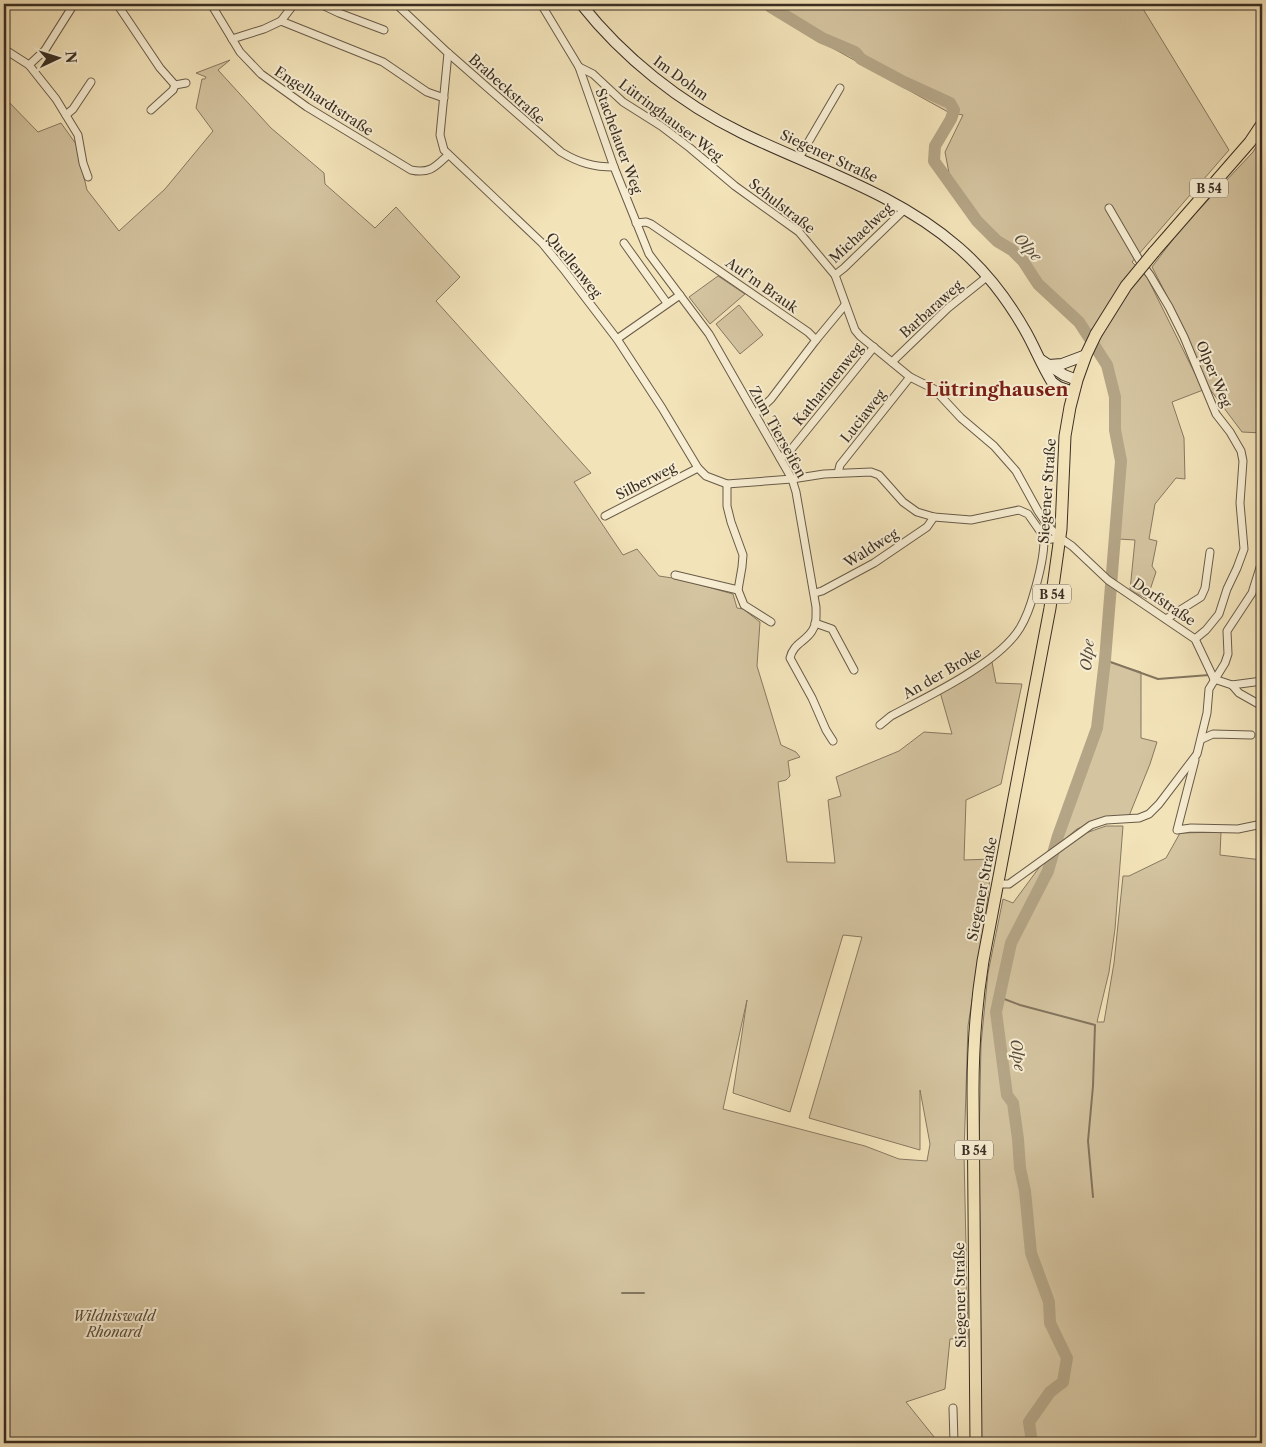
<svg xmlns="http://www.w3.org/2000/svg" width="1266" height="1447" viewBox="0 0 1266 1447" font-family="'Libre Caslon Text',serif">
<rect width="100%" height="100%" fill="#f3e3b9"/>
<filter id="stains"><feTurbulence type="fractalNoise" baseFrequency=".004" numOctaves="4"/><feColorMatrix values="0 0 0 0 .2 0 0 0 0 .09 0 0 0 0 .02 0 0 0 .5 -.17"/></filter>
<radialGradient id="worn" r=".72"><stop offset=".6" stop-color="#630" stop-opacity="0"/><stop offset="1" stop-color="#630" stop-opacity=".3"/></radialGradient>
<g fill="#d4c4a0" stroke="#877962" fill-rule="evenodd">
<polygon points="785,4 1140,4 1229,150 1132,262 1147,277 1203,390 1172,402 1184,438 1185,479 1176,478 1155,504 1149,539 1157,541 1152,566 1156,572 1147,599 1130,590 1135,540 1118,539 1124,456 1118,431 1119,397 1110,364 1081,321 1043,285 1017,250 1000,240 983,222 949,173 945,152 963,115 948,112 789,24"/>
<path d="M 230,60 L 218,70 L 271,128 L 324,173 L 325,184 L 375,228 L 396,207 L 460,277 L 436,301 L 591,473 L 574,482 L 623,555 L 637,549 L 659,576 L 679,579 L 733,594 L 737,608 L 743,609 L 760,622 L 757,666 L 781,745 L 796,752 L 800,757 L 788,761 L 790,776 L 786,780 L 778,782 L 787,862 L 835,863 L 828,800 L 841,796 L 836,777 L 899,751 L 924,732 L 952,734 L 940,692 L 992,662 L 996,683 L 1022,684 L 1001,784 L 966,800 L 964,860 L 992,859 L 986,912 L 968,1026 L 964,1154 L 968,1338 L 950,1339 L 945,1389 L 906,1402 L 939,1443 L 4,1443 L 4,97 L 38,132 L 61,123 L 76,144 L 87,190 L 119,231 L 165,189 L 213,131 L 196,108 L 202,79 L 205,79 L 206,77 L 196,73 ZM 843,935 L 862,937 L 809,1118 L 920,1150 L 920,1090 L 930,1144 L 927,1161 L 899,1159 L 865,1146 L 723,1109 L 747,1000 L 733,1093 L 790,1112 Z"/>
<polygon points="1262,137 1262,433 1242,432 1209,388 1183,327 1152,267 1180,230 1253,152"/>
<polygon points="718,276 745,294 710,324 689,297"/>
<polygon points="739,305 763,335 740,354 716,324"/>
<polygon points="1106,661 1141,672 1141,738 1157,742 1150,764 1129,816 1105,817 1077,829 1059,844 1097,730 1105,683"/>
<polygon points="1106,826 1123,826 1115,929 1109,972 1097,1022 1104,1022 1114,963 1123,876 1129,876 1166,858 1180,833 1221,832 1220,855 1262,860 1262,1443 981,1443 981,1339 979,1147 981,1044 988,973 1003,899 1013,903 1041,865 1080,835"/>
</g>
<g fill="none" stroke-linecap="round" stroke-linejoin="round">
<g stroke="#83755e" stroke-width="2">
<polyline points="1105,660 1158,679 1209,675"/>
<polyline points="999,997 1020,1005 1095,1025 1093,1086 1088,1141 1093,1197"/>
<polyline points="622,1293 644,1293"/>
</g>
<polyline stroke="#b4a586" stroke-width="12" points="771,7 822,38 855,52 861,59 904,82 950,103 954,110 951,119 935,146 934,161 977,221 997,241 1012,250 1023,261 1038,284 1079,322 1107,365 1115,397 1115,430 1121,461 1105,660 1097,728 1058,836 1048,871 1011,943 996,1012 1007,1095 1013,1103 1018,1139 1020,1168 1025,1191 1031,1253 1049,1302 1050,1323 1067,1358 1063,1382 1050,1392 1029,1422 1032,1443"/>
<defs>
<g id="street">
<polyline points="117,4 160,68 175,85 186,83"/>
<path d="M 211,4 L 240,52 L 261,74 L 307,107 L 411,170 C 430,174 435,167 448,155"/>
<polyline points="320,4 339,13 384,30"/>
<path d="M 396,4 L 448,53 L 561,152 C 579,163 594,167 614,167"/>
<path d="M 541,4 L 579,67 L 614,167 L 649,254 L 709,334 L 792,479 L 796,492 L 816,607 C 816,616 817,624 812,631 C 805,642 793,644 790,658 L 812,698 L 826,730 L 833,741"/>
<polyline points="281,21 383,62 427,92 444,98"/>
<polyline points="232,39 264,29 281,21 294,4"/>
<polyline points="4,49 29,65 56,99 78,135 83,163 88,177"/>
<polyline points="448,53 440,135 444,150 542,243 565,271 617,339 662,408 698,468 706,476 727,484 792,479 824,474 871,472 879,475 903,502 917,512 934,517 971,520 1019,510 1028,514 1042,534 1044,540"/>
<polyline points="29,65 45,50 74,4"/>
<polyline points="579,67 593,74 623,102 661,126 690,148 735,186 799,232 835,275 855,330 860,336 910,377 934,389 961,418 994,446 1016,471 1038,511 1048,526 1060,538 1072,546 1108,580 1195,639 1214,679"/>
<polyline points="151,110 173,90 175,85"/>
<polyline points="66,115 73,109 91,82"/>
<polyline points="799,158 840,88"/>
<polyline points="1109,208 1141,263 1150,275 1169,307 1184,337 1216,414 1230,432 1241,451 1243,461 1240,503 1244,549 1237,568 1227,589 1219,614 1206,630 1195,639"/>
<polyline points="636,223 646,222 651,224 808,332 816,340 771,399 755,414"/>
<polyline points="624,243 667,303"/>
<polyline points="835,275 844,268 905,209"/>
<polyline points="617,339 680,295"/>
<polyline points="816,340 845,305"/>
<polyline points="892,362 948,308 988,276"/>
<polyline points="780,458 789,452 874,347"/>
<polyline points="838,473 840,465 910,377"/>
<polyline points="727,484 727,506 731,522 743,555 742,567 738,590 744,605 771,622"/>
<polyline points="605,516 698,468"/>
<polyline points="675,575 738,590"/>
<polyline points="815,593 822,591 874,563 927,527 934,517"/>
<polyline points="1166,619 1201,597 1205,588 1210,552"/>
<polyline points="815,623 832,629 854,670"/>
<polyline points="1214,679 1232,685 1262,681"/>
<polyline points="1232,685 1239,693 1262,706"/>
<path d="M 880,725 L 891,716 C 928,696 998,664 1020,628 C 1026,618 1031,604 1034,593 C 1039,576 1044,557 1044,540 L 1060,538"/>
<polyline points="1202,739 1213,734 1251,735"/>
<polyline points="1195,760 1177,830 1191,828 1238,829 1262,824"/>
<polyline points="998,884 1009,884 1091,825 1106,820 1139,818 1149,814 1159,804 1197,754 1207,713 1209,689 1225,663 1228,654 1227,631 1252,593 1262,561"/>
<polyline points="953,1408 954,1443"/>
</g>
<g id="secondary">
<path d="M 581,4 C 623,57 680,103 742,133 C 814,168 896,193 958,247 C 986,271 1008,300 1026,332 C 1035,348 1042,366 1052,382 L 1059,387 L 1073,392"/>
<polyline points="1041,360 1064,375 1077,380"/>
<polyline points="1049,365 1062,364 1086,355"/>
</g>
<g id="primary">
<polyline points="1154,252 1250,142 1262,124"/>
<path d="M 976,1443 L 973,1091 C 973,1047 976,1005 983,961 L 1050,608 L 1061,529 L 1065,436 L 1070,407 L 1077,380 L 1086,355 L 1096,334"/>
</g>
</defs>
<use href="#street" stroke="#685b48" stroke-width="9"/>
<use href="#secondary" stroke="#3a2e23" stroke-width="12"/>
<use href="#primary" stroke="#3a2e23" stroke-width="13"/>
<use href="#street" stroke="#f7edd2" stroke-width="7"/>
<use href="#secondary" stroke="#f7edd2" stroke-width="10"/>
<use href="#primary" stroke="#f3e3b9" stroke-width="11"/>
<defs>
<polyline id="primary-bridge" points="1096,334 1126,286 1154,252"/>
</defs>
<use href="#primary-bridge" stroke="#3a2e23" stroke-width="13" stroke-linecap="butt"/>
<use href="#primary-bridge" stroke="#f3e3b9" stroke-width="11"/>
</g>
<g text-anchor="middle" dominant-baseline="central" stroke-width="4" stroke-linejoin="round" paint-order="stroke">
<g fill="#f7edd2" stroke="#736758" stroke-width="1">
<rect x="1190" y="178.5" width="38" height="19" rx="4"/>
<rect x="1033" y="584.5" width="38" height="19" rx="4"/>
<rect x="955" y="1140.5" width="38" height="19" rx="4"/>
</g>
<g font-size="12" font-weight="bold" fill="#3a2e23">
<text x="1209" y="188">B 54</text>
<text x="1052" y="594">B 54</text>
<text x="974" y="1150">B 54</text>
</g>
<g font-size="14" fill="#3a2e23" stroke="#f7edd2">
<text transform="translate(681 78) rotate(36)">Im Dohm</text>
<text transform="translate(507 89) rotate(42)">Brabeckstraße</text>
<text transform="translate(324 101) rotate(33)">Engelhardtstraße</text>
<text transform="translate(671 120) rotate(37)">Lütringhauser Weg</text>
<text transform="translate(619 141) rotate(70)">Stachelauer Weg</text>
<text transform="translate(829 156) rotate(25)">Siegener Straße</text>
<text transform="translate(782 206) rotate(38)">Schulstraße</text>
<text transform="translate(861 233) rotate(-43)">Michaelweg</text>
<text transform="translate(574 265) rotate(51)">Quellenweg</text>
<text transform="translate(762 285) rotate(35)">Auf'm Brauk</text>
<text transform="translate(931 309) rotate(-42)">Barbaraweg</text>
<text transform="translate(1214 374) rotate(67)">Olper Weg</text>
<text transform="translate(828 384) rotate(-51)">Katharinenweg</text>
<text transform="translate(863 416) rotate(-52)">Luciaweg</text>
<text transform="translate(778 432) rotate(61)">Zum Tierseifen</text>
<text transform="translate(646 481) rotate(-27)">Silberweg</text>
<text transform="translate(1047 491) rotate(-86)">Siegener Straße</text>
<text transform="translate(871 548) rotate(-32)">Waldweg</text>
<text transform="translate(1164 602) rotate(34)">Dorfstraße</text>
<text transform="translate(942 673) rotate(-30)">An der Broke</text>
<text transform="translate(982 889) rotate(-79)">Siegener Straße</text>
<text transform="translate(960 1295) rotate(-91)">Siegener Straße</text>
</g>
<g font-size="14" font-style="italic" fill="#594c3c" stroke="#f7edd2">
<text x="114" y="1316">Wildniswald<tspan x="114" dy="16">Rhonard</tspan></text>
</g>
<g font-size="15" font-style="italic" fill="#584c3c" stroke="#f7edd2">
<text transform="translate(1028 247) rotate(47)">Olpe</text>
<text transform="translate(1087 655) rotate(-85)">Olpe</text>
<text transform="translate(1018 1055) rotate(82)">Olpe</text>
</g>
<g font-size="19" font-weight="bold" fill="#7a1f14" stroke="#f7edd2">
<text x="997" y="389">Lütringhausen</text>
</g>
</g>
<rect width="1266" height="1447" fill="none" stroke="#f3e3b9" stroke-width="20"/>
<rect x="5" y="5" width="1256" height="1437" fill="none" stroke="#3a2e23" stroke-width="2.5"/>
<rect x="10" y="10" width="1246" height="1427" fill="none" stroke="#3a2e23"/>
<g transform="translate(58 58) rotate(86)" stroke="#f7edd2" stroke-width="4" paint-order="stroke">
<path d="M0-4L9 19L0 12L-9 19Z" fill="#3a2e23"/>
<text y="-8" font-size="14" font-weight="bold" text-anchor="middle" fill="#3a2e23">N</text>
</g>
<rect width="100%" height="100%" filter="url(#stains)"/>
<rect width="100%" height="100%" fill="url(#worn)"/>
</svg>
